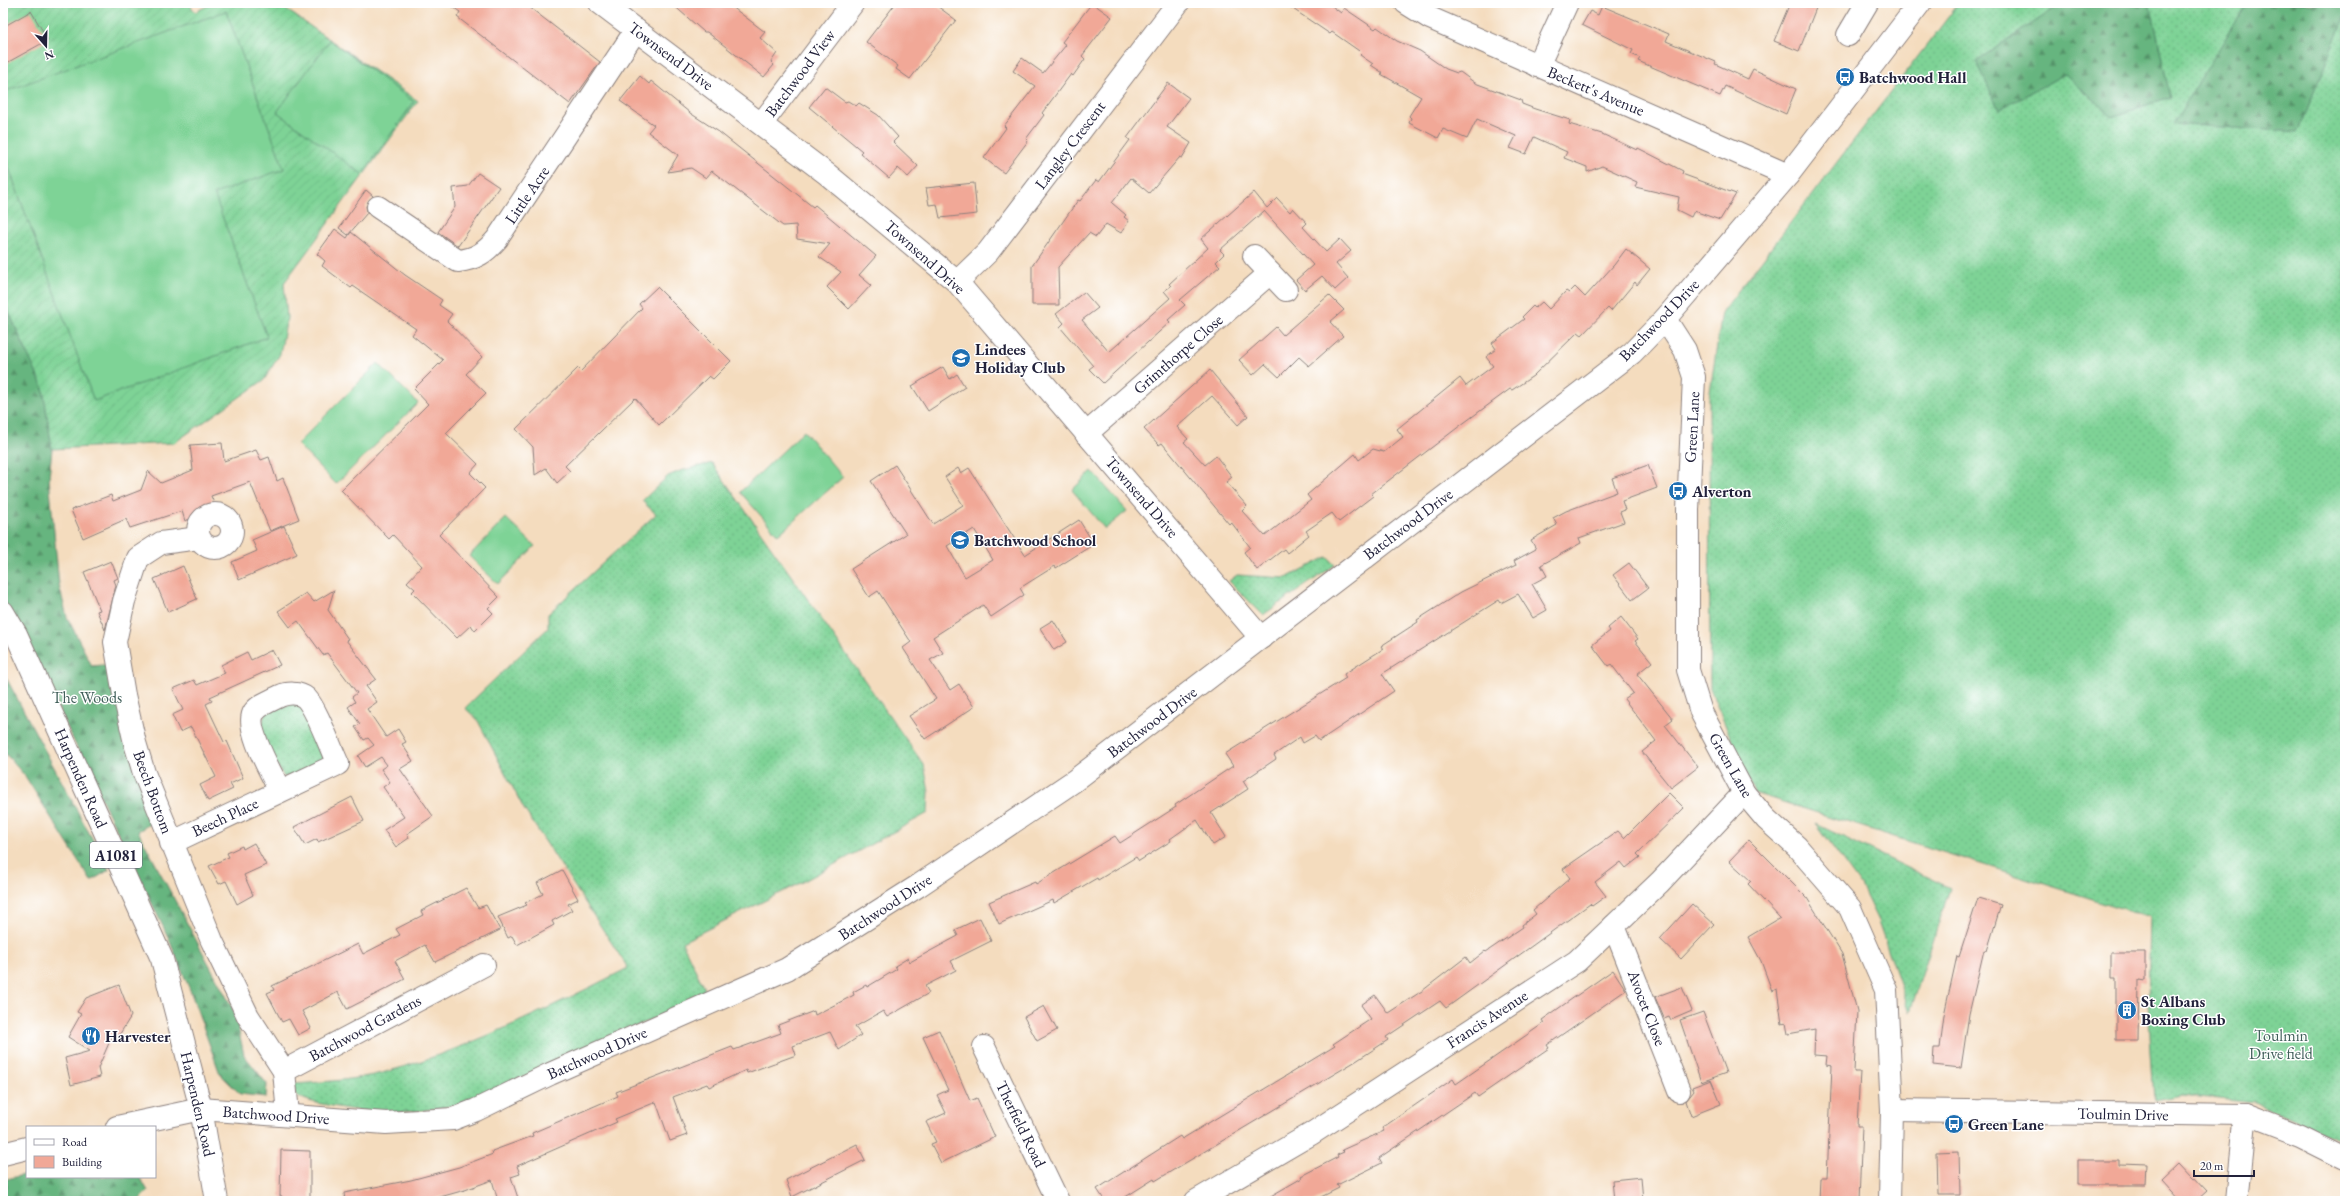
<svg xmlns="http://www.w3.org/2000/svg" width="2348" height="1204" viewBox="0 0 2348 1204" font-family="'EB Garamond',serif">
<defs>
<pattern id="grass-dots" width="8" height="8" patternUnits="userSpaceOnUse"><rect width="8" height="8" fill="#7ed396"/><path d="M2 2h.1M6 6h.1" fill="none" stroke="#6db582" stroke-width="1.8" stroke-linecap="round"/></pattern>
<pattern id="forest-firs" width="22" height="20" patternUnits="userSpaceOnUse"><rect width="22" height="20" fill="#66b57f"/><path d="M5 1l3.5 6h-7zM16 11l3.5 6h-7z" fill="#549369"/></pattern>
<pattern id="garden-furrows" width="10" height="10" patternUnits="userSpaceOnUse"><rect width="10" height="10" fill="#7ed396"/><path d="M-1 1l2-2M0 10L10 0M9 11l2-2" fill="none" stroke="#6db582"/></pattern>
</defs>
<rect width="100%" height="100%" fill="#fff"/>
<filter id="ink" filterUnits="userSpaceOnUse"><feTurbulence type="fractalNoise" baseFrequency=".025" numOctaves="2"/><feDisplacementMap in="SourceGraphic" scale="8" xChannelSelector="R" yChannelSelector="G"/><feConvolveMatrix kernelMatrix="1 2 1 2 8 2 1 2 1" color-interpolation-filters="sRGB"/></filter>
<filter id="wash" filterUnits="userSpaceOnUse"><feTurbulence type="fractalNoise" baseFrequency=".012" numOctaves="4" result="noise"/><feDisplacementMap in="SourceGraphic" scale="16" xChannelSelector="R" yChannelSelector="G"/><feGaussianBlur stdDeviation="0.9" result="paint"/><feColorMatrix in="noise" values="0 0 0 0 0 0 0 0 0 0 0 0 0 0 0 0 0 1.4 0 .05"/><feComposite in="paint" operator="in"/></filter>
<g filter="url(#wash)">
<rect width="100%" height="100%" fill="#f4dcbe"/>
<g fill="url(#grass-dots)" stroke="#507a68">
<polygon points="1959,3 2345,3 2345,1142 2255,1103 2182,1095 2154,1100 2148,1002 2150,917 1754,793 1710,689 1709,398 1722,312"/>
<path d="M 712,463 L 924,765 L 929,792 L 928,813 L 806,880 L 682,942 L 707,994 L 474,1100 C 424,1114 383,1116 332,1106 C 318,1103 306,1102 295,1094 L 294,1084 C 323,1082 353,1080 382,1073 C 467,1050 549,1008 628,968 L 524,809 L 477,719 L 465,708 L 548,628 L 548,614 L 656,514 L 642,501 L 668,476 L 680,471 Z"/>
<polygon points="1327,557 1335,565 1263,615 1229,581 1237,575 1286,578"/>
<path d="M 293,703 L 301,707 L 325,756 C 317,773 300,775 284,777 C 273,758 255,734 266,712 Z"/>
<polygon points="1816,824 1950,888 1910,1012 1878,921 1861,886"/>
</g>
<g fill="url(#forest-firs)" stroke="#446c5d">
<polygon points="2063,3 2148,3 2152,11 2170,97 2112,117 2065,74 1999,110 1976,61"/>
<polygon points="2247,3 2345,3 2345,15 2298,132 2173,124"/>
<polygon points="3,299 43,388 52,449 49,478 59,585 67,617 92,666 114,664 157,820 138,831 235,1013 244,1055 267,1084 266,1097 240,1094 220,1074 190,990 168,937 20,629 3,599"/>
<polygon points="3,672 109,870 91,881 25,776 3,751"/>
<polygon points="27,1174 27,1177 140,1177 148,1191 138,1201 3,1201 3,1180"/>
</g>
<polygon fill="url(#garden-furrows)" stroke="#507a68" points="3,3 189,3 195,12 213,3 277,3 418,101 284,283 287,318 280,354 264,380 174,443 52,449 43,388 3,299"/>
<g fill="#7ed396" stroke="#507a68">
<polygon points="226,11 284,169 214,194 267,337 94,401 3,152 3,92"/>
<polygon points="330,40 414,102 362,174 277,112"/>
<polygon points="378,363 418,403 336,484 297,444"/>
<polygon points="804,431 843,477 778,535 740,492"/>
<polygon points="1092,471 1127,511 1105,529 1072,490"/>
<polygon points="506,518 535,546 498,584 469,556"/>
</g>
<g id="blocks">
<g fill="#f1a897" fill-rule="evenodd">
<polygon points="447,3 524,3 600,62 570,104 457,17 460,12"/>
<polygon points="671,3 727,3 765,32 760,38 777,53 771,62 774,65 764,77 707,32 704,32"/>
<polygon points="896,3 933,3 956,20 910,79 896,69 898,66 866,42"/>
<polygon points="1092,3 1112,17 1082,56 1085,59 1073,76 1071,74 1042,113 1044,115 1026,139 1028,141 1004,173 984,158 1006,128 1004,126 1035,86 1013,71 1022,58 1043,73 1066,45 1062,42"/>
<polygon points="1284,3 1328,3 1341,13 1344,8 1375,29 1377,27 1397,41 1420,51 1446,69 1457,73 1460,72 1475,83 1521,100 1522,104 1535,109 1570,120 1569,124 1602,134 1637,150 1638,148 1683,171 1682,174 1736,194 1720,220 1694,211 1691,217 1677,210 1679,197 1635,187 1637,182 1602,166 1587,172 1587,167 1564,158 1567,152 1534,137 1526,154 1510,148 1516,136 1477,119 1467,139 1443,129 1438,138 1409,123 1411,118 1409,116 1421,97 1381,74 1383,73 1371,65 1373,64 1360,55 1362,53 1332,32 1330,34"/>
<polygon points="1790,3 1818,3 1799,51 1774,41"/>
<polygon points="1602,6 1669,34 1666,41 1716,62 1715,64 1748,79 1753,69 1796,89 1786,114 1725,86 1720,96 1638,61 1640,58 1631,54 1633,50 1582,25 1590,11 1598,15"/>
<polygon points="31,11 48,40 3,65 3,27"/>
<polygon points="640,76 649,84 651,81 690,113 719,132 813,207 815,205 876,256 859,275 871,285 849,309 827,287 841,272 819,257 830,244 797,239 796,225 783,226 712,171 706,178 691,168 668,172 678,155 648,132 654,125 620,101"/>
<polygon points="1168,83 1189,98 1167,127 1191,143 1182,158 1180,157 1149,193 1131,178 1112,203 1126,215 1124,217 1129,221 1121,233 1106,224 1096,237 1089,233 1058,267 1059,305 1032,305 1032,266 1078,200 1080,201 1096,180 1099,182 1130,140 1127,138"/>
<polygon points="825,87 845,102 848,101 856,106 859,103 878,115 898,137 893,142 918,166 908,177 898,168 889,178 860,153 862,151 809,107"/>
<polygon points="478,173 499,187 458,246 438,232 455,207 453,188 468,186"/>
<polygon points="974,183 977,214 940,218 937,204 929,205 926,188"/>
<polygon points="366,190 373,196 366,206 367,213 348,235 339,228"/>
<polygon points="1254,192 1267,208 1277,198 1290,212 1293,208 1307,223 1303,227 1326,252 1340,239 1351,251 1336,264 1348,278 1335,290 1322,276 1305,290 1296,280 1313,265 1264,211 1220,250 1224,254 1216,262 1220,266 1180,300 1185,305 1168,320 1170,322 1103,383 1089,369 1093,366 1060,327 1064,323 1056,314 1084,292 1098,308 1082,320 1109,352 1170,298 1164,291 1171,286 1169,284 1208,248 1201,239"/>
<polygon points="335,229 347,238 351,232 405,275 442,300 439,305 452,314 447,321 482,357 466,374 486,393 446,433 478,464 470,473 485,488 439,535 499,597 488,608 493,613 475,631 471,625 457,638 412,592 415,589 407,582 422,566 393,535 389,539 341,490 428,404 414,389 443,360 412,335 416,329 353,286 351,288 322,266 325,261 317,254"/>
<polygon points="1626,249 1650,269 1637,285 1635,282 1611,311 1608,308 1582,335 1578,332 1533,376 1512,390 1510,389 1461,425 1371,494 1373,496 1339,522 1332,513 1306,531 1309,535 1287,553 1284,549 1257,570 1244,552 1250,547 1231,522 1229,524 1162,443 1159,445 1144,429 1210,370 1248,416 1238,425 1212,396 1177,427 1188,439 1184,442 1205,465 1216,456 1232,477 1226,482 1247,506 1242,511 1265,536 1311,500 1307,495 1355,454 1359,460 1373,449 1384,452 1403,437 1397,429 1460,378 1466,386 1493,366 1486,357 1496,349 1492,343 1524,319 1522,317 1533,306 1535,308 1542,302 1549,309 1566,291 1569,293 1575,287 1585,297 1614,265"/>
<polygon points="657,287 731,361 713,379 709,376 659,425 635,398 565,466 570,471 557,483 546,468 535,475 533,447 516,429 578,368 581,371 642,308 639,304"/>
<polygon points="1329,295 1344,310 1330,322 1343,336 1309,366 1299,357 1279,377 1265,364 1253,375 1239,360 1276,327 1283,335"/>
<polygon points="943,367 950,379 957,374 965,387 928,411 912,386"/>
<polygon points="222,443 224,461 256,450 261,460 269,457 277,481 283,478 299,519 270,531 250,482 211,496 214,503 199,510 201,514 185,521 182,511 130,528 126,519 83,538 71,510 111,495 113,501 141,490 148,471 161,483 193,470 190,445"/>
<path d="M 895,465 L 933,524 L 963,505 L 945,477 L 958,468 L 961,473 L 969,468 L 1025,555 L 1079,520 L 1094,544 L 1056,568 L 1055,566 L 1020,588 L 1024,595 L 991,617 L 983,605 L 933,637 L 943,653 L 930,660 L 950,690 L 959,684 L 974,707 L 925,739 L 909,716 L 936,699 L 903,648 L 911,642 L 878,591 L 869,597 L 851,569 L 906,534 L 871,481 ZM 974,529 L 993,560 L 965,577 L 947,546 Z"/>
<polygon points="1648,465 1657,488 1622,501 1625,510 1620,512 1624,522 1579,538 1581,543 1541,565 1547,576 1532,584 1547,610 1533,618 1518,594 1501,603 1499,600 1382,674 1394,691 1319,741 1315,736 1303,743 1300,737 1274,755 1276,759 1243,781 1248,789 1211,813 1226,837 1213,845 1197,820 1170,839 1171,841 1139,861 1136,857 1098,880 1097,878 1054,903 1053,900 999,924 989,902 1035,882 1036,884 1115,836 1120,843 1176,807 1175,805 1233,766 1225,754 1346,678 1344,674 1383,649 1381,646 1418,622 1417,620 1461,592 1516,565 1514,561 1536,549 1531,540 1557,525 1553,518 1566,511 1617,492 1612,478"/>
<polygon points="284,526 297,554 239,580 232,562 257,551 252,540"/>
<polygon points="111,561 118,578 114,580 116,585 105,630 97,611 100,610 84,572"/>
<polygon points="1629,563 1648,588 1632,600 1613,575"/>
<polygon points="183,566 197,599 168,612 154,579"/>
<polygon points="334,590 328,610 348,639 346,640 376,679 366,686 377,702 367,709 386,737 398,729 406,742 402,744 413,761 400,769 433,816 407,834 409,838 396,847 384,830 404,817 383,787 390,782 381,769 387,765 381,757 365,767 358,756 374,745 368,738 364,740 355,727 360,724 348,707 355,702 352,697 357,693 327,653 323,655 298,621 290,627 278,611 306,593 314,602"/>
<polygon points="1621,617 1638,639 1635,641 1652,662 1637,674 1673,719 1665,725 1698,767 1671,788 1642,752 1656,741 1624,699 1633,693 1611,664 1608,666 1592,645 1610,631 1608,628"/>
<polygon points="1053,620 1067,642 1054,650 1040,628"/>
<polygon points="272,650 280,665 210,697 212,701 206,704 224,742 227,741 243,778 230,784 233,789 208,801 200,785 216,777 191,727 180,732 172,715 183,710 173,689 194,680 197,685 225,673 221,665 247,652 251,660"/>
<polygon points="1669,793 1684,808 1637,854 1640,857 1626,868 1621,862 1595,882 1606,896 1592,906 1590,904 1446,1008 1440,1001 1386,1037 1388,1040 1356,1061 1155,1181 1154,1179 1119,1201 1105,1201 1097,1189 1180,1136 1182,1139 1335,1046 1333,1044 1371,1019 1361,1005 1375,995 1388,1013 1422,991 1466,957 1470,963 1485,951 1486,952 1523,927 1522,925 1536,914 1533,910 1570,878 1563,869 1618,831 1624,838"/>
<polygon points="352,797 364,821 318,842 317,839 305,845 294,827"/>
<polygon points="1749,840 1807,898 1842,954 1857,1011 1854,1072 1860,1072 1857,1126 1862,1126 1859,1201 1819,1201 1820,1178 1827,1178 1832,1066 1826,1065 1827,1056 1814,1055 1815,1029 1788,1034 1786,1023 1782,1024 1777,989 1772,991 1761,961 1748,937 1780,918 1748,884 1751,881 1729,861"/>
<polygon points="254,843 266,865 244,875 253,895 237,904 226,881 219,884 209,866 229,857 227,853 242,846 243,849"/>
<polygon points="562,870 578,899 568,904 572,910 552,921 554,925 517,945 512,936 508,938 498,917 527,905 525,903 543,894 537,883"/>
<polygon points="466,888 478,908 486,905 500,930 435,962 425,945 395,961 405,979 392,986 347,1009 338,992 302,1011 311,1028 298,1035 289,1019 282,1022 267,993 274,990 272,986 358,944 363,954 400,935 396,929 423,915 421,911"/>
<polygon points="1978,898 2001,905 1987,951 1984,950 1969,1014 1961,1068 1933,1065 1934,1048 1940,1048 1944,1015 1957,956 1959,957"/>
<polygon points="1692,904 1714,924 1681,959 1660,939"/>
<polygon points="980,918 991,941 951,961 956,970 925,986 929,993 887,1017 883,1011 855,1027 861,1035 839,1050 830,1032 793,1046 796,1055 747,1073 746,1070 709,1087 707,1084 673,1097 687,1135 670,1141 656,1102 615,1119 617,1122 517,1166 520,1174 511,1177 519,1201 498,1201 492,1180 465,1190 426,1201 345,1201 344,1193 411,1180 459,1167 493,1154 492,1151 533,1136 532,1133 618,1096 616,1092 732,1047 734,1050 781,1033 778,1025 814,1011 815,1015 854,995 853,992 866,985 867,987 897,969 895,966 908,958 910,962 958,936 955,930"/>
<polygon points="2111,952 2145,952 2145,981 2139,980 2138,1040 2116,1040 2116,977 2111,977"/>
<polygon points="1613,970 1626,990 1547,1045 1549,1048 1478,1097 1475,1093 1379,1158 1382,1163 1337,1185 1339,1188 1313,1201 1262,1201 1302,1178 1301,1176 1338,1157 1337,1155 1344,1152 1342,1150 1384,1131 1382,1128 1453,1079 1456,1084 1544,1023 1542,1020"/>
<polygon points="119,985 131,1016 118,1037 113,1034 98,1068 100,1077 71,1085 65,1058 90,1051 68,1037 81,1014 77,1012 86,998"/>
<polygon points="1682,987 1692,1011 1671,1020 1669,1016 1664,1018 1655,997"/>
<polygon points="1044,1006 1057,1030 1037,1041 1024,1017"/>
<polygon points="1703,1012 1726,1073 1701,1082 1680,1020"/>
<polygon points="939,1030 970,1101 977,1098 995,1137 941,1163 931,1144 936,1142 926,1122 946,1113 937,1095 948,1090 923,1037"/>
<polygon points="1711,1080 1721,1104 1691,1116 1686,1101 1694,1091 1692,1087"/>
<polygon points="857,1144 865,1160 792,1197 786,1180"/>
<polygon points="281,1150 310,1151 310,1201 282,1201 282,1196 280,1196"/>
<polygon points="1959,1151 1960,1195 1938,1195 1937,1152"/>
<polygon points="2078,1160 2119,1160 2119,1166 2146,1167 2145,1185 2078,1185"/>
<polygon points="2179,1162 2207,1192 2197,1201 2179,1201 2160,1180"/>
<polygon points="1641,1177 1643,1201 1614,1201 1612,1180"/>
</g>
</g>
</g>
<g filter="url(#ink)">
<use href="#blocks" fill-opacity="0" stroke="#8b7f7c" stroke-width="1"/>
<g fill="none" stroke-linecap="round" stroke-linejoin="round">
<defs>
<g id="minor">
<polyline points="600,3 827,174 957,282 1261,638"/>
<polyline points="1406,3 1430,18 1788,175"/>
<polyline points="1848,35 1867,3"/>
<polyline points="1538,66 1567,3"/>
<polyline points="762,123 853,3"/>
<path d="M 378,207 L 458,261 C 476,259 486,252 497,239 L 636,30"/>
<polyline points="1254,256 1286,290"/>
<polyline points="957,282 988,252 1178,3"/>
<polyline points="1665,319 1685,350 1694,377 1688,510 1688,670 1701,712 1744,793 1766,819 1797,847 1850,908 1886,990 1892,1110 1890,1201"/>
<polyline points="1086,434 1270,273"/>
<circle cx="215" cy="531" r="17"/>
<polyline points="199,538 161,543 138,558 124,601 115,642 124,695 135,743 144,773 212,941 248,1016 284,1071 288,1114"/>
<path d="M 171,843 L 338,764 C 330,747 317,710 306,698 C 299,692 287,693 280,696 C 272,700 259,705 254,712 C 244,727 273,776 280,791"/>
<polyline points="1614,926 1679,1091"/>
<polyline points="984,1047 1058,1201"/>
<polyline points="284,1071 484,965"/>
<polyline points="1892,1110 2245,1115 2299,1136 2345,1159"/>
<polyline points="117,1127 201,1109 386,1123 453,1119 476,1110 550,1074 787,969 918,886 1074,781 1632,353 1665,319 1788,175 1920,3"/>
<polyline points="3,1154 27,1148"/>
<polyline points="1196,1201 1311,1134 1577,961 1660,882 1744,793"/>
<polyline points="2236,1201 2245,1115"/>
</g>
<polyline id="major" points="3,612 16,634 162,959 201,1109 217,1201"/>
</defs>
<use href="#minor" stroke="#8b7f7c" stroke-width="24"/>
<use href="#major" stroke="#8b7f7c" stroke-width="24"/>
<use href="#minor" stroke="#fff" stroke-width="22"/>
<use href="#major" stroke="#fff" stroke-width="22"/>
</g>
</g>
<defs>
<symbol id="bus-disc" viewBox="-11 -11 22 22"><circle r="9.5" fill="#1f6fb2" stroke="#fff"/><path d="M-5-6H5V4H4V6H2V4H-2V6H-4V4H-5ZM-3.5-4V0h7V-4ZM-3.5 1.2v1.5H-2V1.2ZM2 1.2v1.5H3.5V1.2Z" fill="#fff"/></symbol>
<symbol id="school-disc" viewBox="-11 -11 22 22"><circle r="9.5" fill="#1f6fb2" stroke="#fff"/><path d="M0-5L7-2L0 1L-7-2ZM-4 1L0 2.5L4 1V4Q0 6-4 4Z" fill="#fff"/></symbol>
<symbol id="building-disc" viewBox="-11 -11 22 22"><circle r="9.5" fill="#1f6fb2" stroke="#fff"/><path d="M-4-6H4V6H1V3H-1V6H-4ZM-2.5-4.3h1.7v1.8h-1.7ZM.8-4.3h1.7v1.8H.8ZM-2.5-1h1.7V.8h-1.7ZM.8-1h1.7V.8H.8Z" fill="#fff"/></symbol>
<symbol id="restaurant-disc" viewBox="-11 -11 22 22"><circle r="9.5" fill="#1f6fb2" stroke="#fff"/><path d="M-5-6h1v4h1v-4h1v4h1v-4h1v5L-1.5 .5V6h-2V.5L-5-1ZM5-6V6H3V1.5H1.5Q1.5-4 5-6Z" fill="#fff"/></symbol>
</defs>
<g fill-rule="evenodd">
<use href="#bus-disc" x="1834" y="66" width="22" height="22"/>
<use href="#school-disc" x="950" y="347" width="22" height="22"/>
<use href="#bus-disc" x="1667" y="480" width="22" height="22"/>
<use href="#school-disc" x="949" y="529" width="22" height="22"/>
<use href="#building-disc" x="2116" y="999" width="22" height="22"/>
<use href="#restaurant-disc" x="80" y="1025" width="22" height="22"/>
<use href="#bus-disc" x="1943" y="1113" width="22" height="22"/>
</g>
<g text-anchor="middle" dominant-baseline="central" stroke-width="3" stroke-linejoin="round" paint-order="stroke">
<rect fill="#fff" stroke="#646476" stroke-width="1" x="90" y="842" width="52" height="26" rx="3"/>
<g font-size="15" font-weight="bold" fill="#22223b">
<text x="116" y="855">A1081</text>
</g>
<g font-size="16" fill="#22223b" stroke="#fff">
<text transform="translate(671 56) rotate(37)">Townsend Drive</text>
<text transform="translate(800 73) rotate(-53)">Batchwood View</text>
<text transform="translate(1596 91) rotate(23)">Beckett's Avenue</text>
<text transform="translate(1070 145) rotate(-53)">Langley Crescent</text>
<text transform="translate(527 195) rotate(-56)">Little Acre</text>
<text transform="translate(925 257) rotate(42)">Townsend Drive</text>
<text transform="translate(1659 320) rotate(-46)">Batchwood Drive</text>
<text transform="translate(1178 354) rotate(-41)">Grimthorpe Close</text>
<text transform="translate(1692 427) rotate(-87)">Green Lane</text>
<text transform="translate(1142 497) rotate(49)">Townsend Drive</text>
<text transform="translate(1408 524) rotate(-37)">Batchwood Drive</text>
<text transform="translate(1152 722) rotate(-37)">Batchwood Drive</text>
<text transform="translate(1731 765) rotate(60)">Green Lane</text>
<text transform="translate(81 778) rotate(66)">Harpenden Road</text>
<text transform="translate(153 792) rotate(70)">Beech Bottom</text>
<text transform="translate(225 817) rotate(-25)">Beech Place</text>
<text transform="translate(885 907) rotate(-33)">Batchwood Drive</text>
<text transform="translate(1647 1008) rotate(69)">Avocet Close</text>
<text transform="translate(1487 1019) rotate(-33)">Francis Avenue</text>
<text transform="translate(365 1028) rotate(-28)">Batchwood Gardens</text>
<text transform="translate(597 1053) rotate(-24)">Batchwood Drive</text>
<text transform="translate(198 1104) rotate(77)">Harpenden Road</text>
<text transform="translate(2123 1114) rotate(1)">Toulmin Drive</text>
<text transform="translate(276 1115) rotate(4)">Batchwood Drive</text>
<text transform="translate(1021 1124) rotate(64)">Therfield Road</text>
</g>
<g font-size="16" font-weight="bold" fill="#22223b" stroke="#fff" text-anchor="start">
<text x="1859" y="77">Batchwood Hall</text>
<text x="975" y="349">Lindees<tspan x="975" dy="18">Holiday Club</tspan></text>
<text x="1692" y="491">Alverton</text>
<text x="974" y="540">Batchwood School</text>
<text x="2141" y="1001">St Albans<tspan x="2141" dy="18">Boxing Club</tspan></text>
<text x="105" y="1036">Harvester</text>
<text x="1968" y="1124">Green Lane</text>
</g>
<g font-size="16" fill="#42605b" stroke="#fff">
<text x="87" y="697">The Woods</text>
<text x="2281" y="1035">Toulmin<tspan x="2281" dy="18">Drive field</tspan></text>
</g>
</g>
<rect width="2348" height="1204" fill="none" stroke="#fff" stroke-width="16"/>
<rect x="26" y="1126" width="130" height="52" fill="#ffffff" stroke="#a7a7b1"/>
<rect x="34" y="1139" width="20" height="6" fill="#ffffff" stroke="#a7a7b1"/>
<text x="62" y="1146" font-size="12" fill="#22223b">Road</text>
<rect x="34" y="1156" width="20" height="12" fill="#f1a897" stroke="#a7a7b1"/>
<text x="62" y="1166" font-size="12" fill="#22223b">Building</text>
<g transform="translate(46 46) rotate(160)" stroke="#ffffff" stroke-width="3" paint-order="stroke">
<path d="M0-3L7 15L0 10L-7 15Z" fill="#22223b"/>
<text y="-6" font-size="11" font-weight="bold" text-anchor="middle" fill="#22223b">N</text>
</g>
<path d="M2194 1170v6h60v-6" fill="none" stroke="#22223b" stroke-width="2"/>
<text x="2200" y="1170" font-size="12" fill="#22223b" stroke="#ffffff" stroke-width="3" paint-order="stroke">20 m</text>
</svg>
